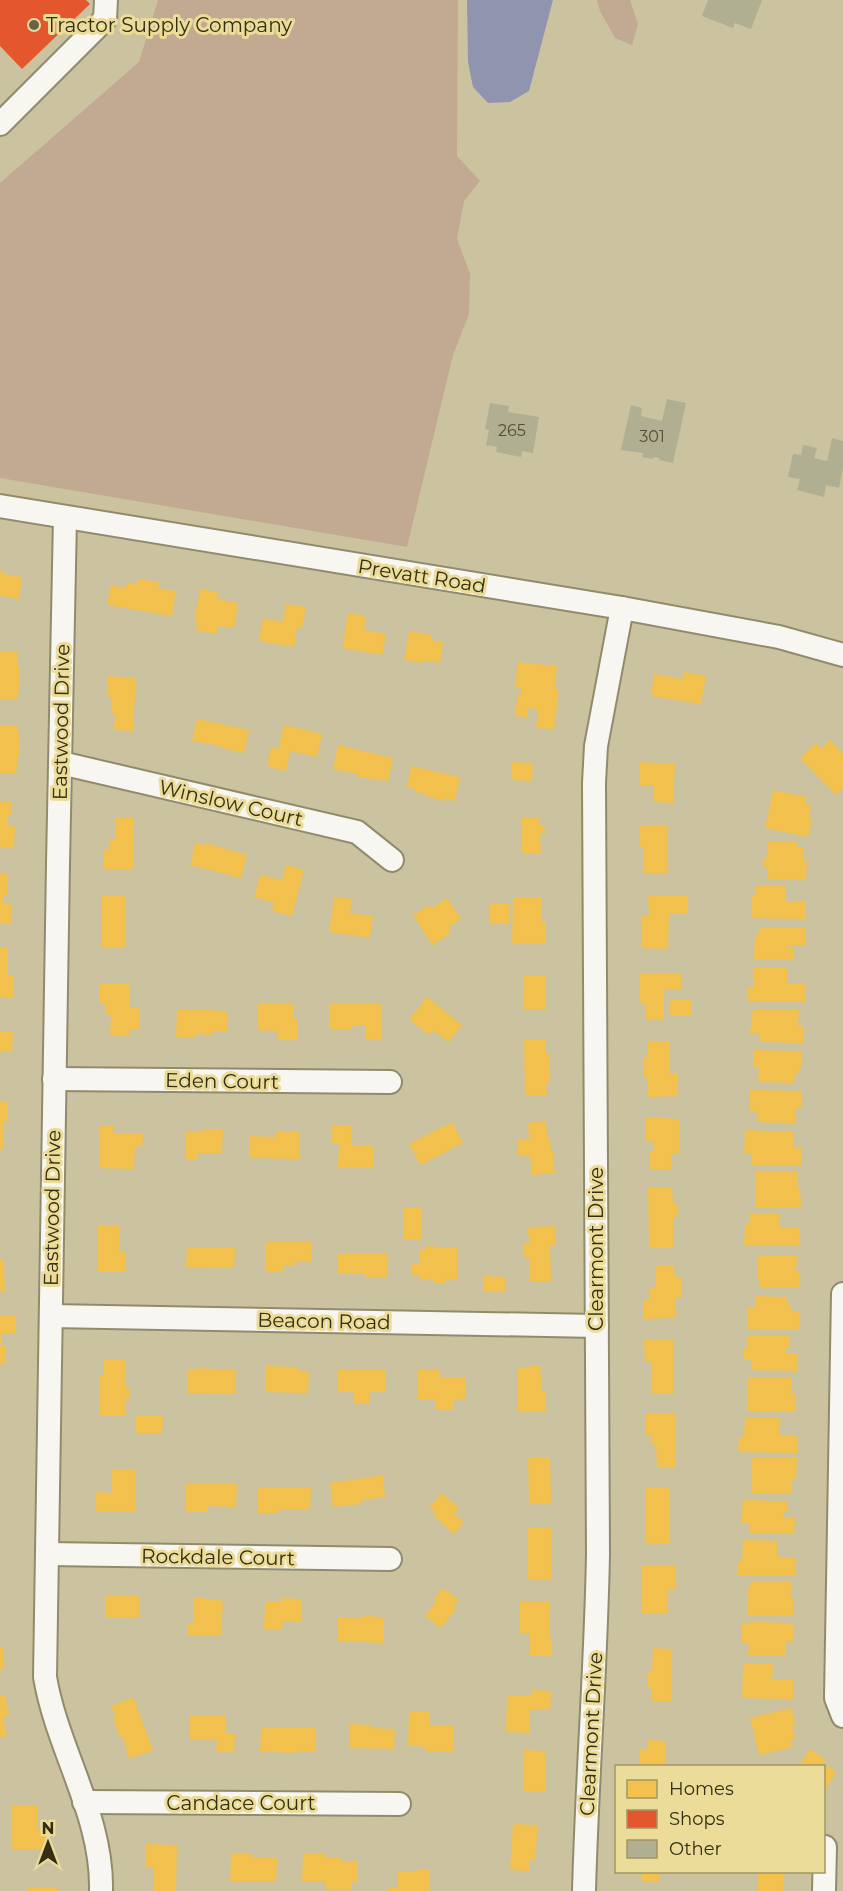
<svg xmlns="http://www.w3.org/2000/svg" width="843" height="1891" viewBox="0 0 843 1891" font-family="Montserrat,sans-serif">
<rect width="100%" height="100%" fill="#cbc39f"/>
<g fill="#c2a992">
<polygon points="158,0 458,0 457,156 480,181 464,201 457,239 470,274 469,314 453,355 407,547 0,478 0,183 139,62"/>
<polygon points="597,0 630,0 638,24 632,45 615,38 600,11"/>
</g>
<polygon fill="#9194ae" points="467,0 553,0 529,91 510,102 488,103 473,87 468,62"/>
<g fill="#f2c14e">
<polygon points="0,571 6,572 6,575 22,577 19,599 0,596"/>
<polygon points="138,579 159,582 158,588 176,591 172,616 107,605 111,585 126,588 127,582 137,584"/>
<polygon points="200,589 218,592 217,599 238,603 234,628 218,626 217,634 196,630 197,622 194,622"/>
<polygon points="286,604 306,607 302,628 297,627 294,647 259,641 263,618 283,622"/>
<polygon points="348,613 366,616 364,630 386,634 382,655 342,648"/>
<polygon points="409,631 432,635 431,640 443,642 440,663 423,660 423,663 404,660"/>
<polygon points="0,652 18,652 18,666 20,666 18,699 0,699"/>
<polygon points="518,662 557,666 555,690 559,691 554,729 536,728 538,709 528,708 527,717 515,716 518,694 521,695 522,689 515,688"/>
<polygon points="684,672 706,676 701,704 651,696 654,674 683,679"/>
<polygon points="108,676 136,678 133,731 114,730 115,714 111,714 112,698 107,698"/>
<polygon points="197,719 249,730 244,753 222,748 222,746 192,741"/>
<polygon points="284,725 322,734 317,757 290,751 286,771 267,766 271,747 278,749"/>
<polygon points="0,726 18,726 20,755 18,755 16,774 0,774"/>
<polygon points="830,740 843,754 843,788 836,795 800,758 816,743 821,749"/>
<polygon points="338,745 393,758 388,781 357,777 357,774 333,769"/>
<polygon points="512,762 533,763 532,781 511,780"/>
<polygon points="640,762 675,764 673,803 653,802 654,785 639,785"/>
<polygon points="411,766 460,777 455,801 445,798 445,801 425,796 425,794 415,792 415,789 407,787"/>
<polygon points="773,790 807,797 805,804 811,805 809,818 812,819 808,837 765,828"/>
<polygon points="0,802 11,802 11,815 8,815 8,826 15,826 14,847 0,847"/>
<polygon points="540,817 540,825 544,825 545,833 540,834 541,854 522,854 521,818"/>
<polygon points="115,818 134,818 134,870 104,869 104,850 109,850 109,839 115,839"/>
<polygon points="639,825 667,825 667,873 644,873 644,847 639,847"/>
<polygon points="768,841 798,842 798,847 803,847 803,861 807,861 806,879 768,879 768,867 764,867 764,857 768,857"/>
<polygon points="195,843 205,845 206,843 247,855 241,878 190,865"/>
<polygon points="286,865 304,870 292,916 272,911 274,903 254,897 260,875 282,880"/>
<polygon points="0,874 8,874 7,895 4,895 4,903 11,903 11,924 0,924"/>
<polygon points="756,885 786,885 786,901 806,901 806,919 751,918 752,895 756,895"/>
<rect x="102" y="895" width="23" height="53"/>
<polygon points="648,896 688,896 688,914 669,913 668,949 641,948 642,916 649,916"/>
<polygon points="334,897 352,899 350,913 373,916 370,938 329,932"/>
<polygon points="513,897 542,897 542,921 546,921 546,943 512,943"/>
<polygon points="447,898 461,919 448,927 451,933 432,945 413,915 429,905 431,908"/>
<rect x="490" y="903" width="19" height="21"/>
<polygon points="759,927 805,928 805,946 788,946 788,948 794,948 794,960 754,959 755,934 759,934"/>
<polygon points="0,948 8,948 8,975 14,975 13,998 0,998"/>
<polygon points="753,967 787,967 787,984 805,984 805,1002 747,1001 747,987 753,987"/>
<polygon points="640,973 681,973 681,989 664,989 664,1019 645,1019 645,1003 640,1003"/>
<rect x="524" y="975" width="22" height="34"/>
<polygon points="100,984 130,984 130,1007 140,1007 140,1029 130,1029 130,1036 110,1036 111,1015 105,1014 105,1004 100,1004"/>
<polygon points="427,997 462,1025 448,1042 433,1030 429,1035 409,1019"/>
<rect x="669" y="999" width="23" height="17"/>
<polygon points="258,1003 294,1004 294,1020 298,1020 298,1040 278,1040 278,1031 257,1030"/>
<polygon points="329,1003 382,1004 382,1040 365,1039 365,1026 351,1026 351,1029 329,1029"/>
<polygon points="177,1009 228,1011 227,1032 212,1031 212,1035 196,1034 196,1037 176,1037"/>
<polygon points="753,1009 799,1010 798,1025 804,1025 804,1043 759,1042 759,1033 750,1033"/>
<polygon points="0,1031 13,1031 12,1052 0,1051"/>
<polygon points="524,1039 546,1039 546,1054 549,1054 550,1083 546,1083 547,1095 525,1095"/>
<polygon points="648,1041 670,1041 670,1073 678,1073 678,1096 648,1097 648,1078 644,1078 644,1057 648,1057"/>
<polygon points="753,1050 802,1051 801,1068 799,1068 798,1074 795,1074 794,1083 758,1082 759,1067 753,1067"/>
<polygon points="750,1090 802,1091 802,1108 795,1108 795,1123 757,1122 757,1111 750,1111"/>
<polygon points="0,1101 8,1101 8,1122 4,1122 4,1149 0,1149"/>
<polygon points="645,1117 679,1119 679,1153 671,1153 671,1169 650,1169 650,1151 653,1151 653,1141 645,1141"/>
<polygon points="546,1121 547,1137 550,1137 551,1152 553,1152 555,1173 532,1175 530,1155 518,1156 517,1140 529,1139 528,1123"/>
<polygon points="452,1122 463,1143 420,1165 409,1144"/>
<polygon points="332,1125 351,1125 351,1145 374,1145 373,1168 338,1167 339,1144 332,1144"/>
<polygon points="100,1126 113,1126 113,1133 143,1134 142,1147 135,1146 134,1169 99,1168"/>
<polygon points="202,1129 223,1129 222,1153 198,1153 198,1160 186,1160 186,1132 202,1132"/>
<polygon points="745,1130 794,1132 794,1148 802,1148 801,1166 752,1165 752,1153 744,1153"/>
<polygon points="276,1131 299,1131 299,1159 249,1158 249,1136 276,1137"/>
<polygon points="755,1172 798,1172 798,1188 800,1188 801,1207 755,1207"/>
<polygon points="648,1187 672,1187 673,1204 677,1204 677,1217 673,1217 673,1248 649,1248"/>
<polygon points="404,1207 422,1207 421,1239 403,1239"/>
<polygon points="749,1213 779,1213 779,1228 799,1228 799,1246 744,1246 745,1223 749,1223"/>
<polygon points="98,1225 119,1225 119,1251 125,1251 125,1272 98,1272"/>
<polygon points="555,1226 555,1246 550,1246 551,1281 529,1281 529,1258 523,1258 523,1243 529,1243 528,1227"/>
<polygon points="265,1242 311,1242 311,1262 295,1261 295,1266 284,1266 284,1272 265,1271"/>
<polygon points="426,1246 457,1248 457,1279 445,1279 445,1283 433,1283 433,1279 419,1279 419,1275 412,1275 412,1264 419,1264 419,1250 426,1250"/>
<polygon points="187,1248 235,1248 234,1268 186,1267"/>
<polygon points="338,1253 388,1254 388,1278 365,1278 365,1274 338,1274"/>
<polygon points="757,1255 797,1256 796,1272 799,1272 799,1287 760,1287 760,1279 757,1279"/>
<polygon points="0,1260 4,1260 5,1291 0,1291"/>
<polygon points="655,1265 674,1265 675,1277 682,1277 682,1298 675,1298 675,1318 643,1319 643,1299 650,1299 650,1288 656,1288"/>
<polygon points="484,1276 505,1277 505,1292 483,1291"/>
<polygon points="755,1296 788,1297 788,1305 792,1305 792,1312 799,1312 799,1330 747,1329 747,1307 755,1307"/>
<polygon points="0,1316 16,1316 16,1334 2,1334 2,1343 0,1343"/>
<polygon points="748,1336 790,1336 789,1348 786,1348 786,1353 797,1353 797,1371 752,1370 752,1360 743,1360 743,1347 748,1347"/>
<polygon points="644,1339 673,1339 673,1394 651,1394 651,1362 645,1362"/>
<rect x="0" y="1346" width="5" height="17"/>
<polygon points="103,1360 125,1360 125,1388 129,1388 129,1400 125,1399 125,1416 100,1416 100,1376 103,1376"/>
<polygon points="529,1365 540,1365 542,1392 546,1392 546,1412 518,1412 518,1367 529,1367"/>
<polygon points="265,1366 299,1367 299,1372 309,1372 308,1393 265,1392"/>
<polygon points="197,1368 235,1370 235,1394 187,1393 187,1369 197,1369"/>
<polygon points="338,1370 386,1370 385,1392 369,1392 369,1403 354,1403 354,1392 338,1392"/>
<polygon points="418,1370 439,1370 439,1377 466,1377 465,1400 454,1399 454,1410 436,1410 436,1399 417,1399"/>
<polygon points="748,1377 791,1378 791,1394 796,1394 796,1412 747,1411"/>
<polygon points="645,1414 676,1414 676,1468 657,1468 656,1445 651,1445 651,1435 645,1435"/>
<polygon points="135,1415 163,1415 162,1433 135,1433"/>
<polygon points="745,1417 780,1418 779,1435 797,1435 797,1453 738,1452 739,1436 744,1437"/>
<polygon points="528,1457 550,1457 551,1503 529,1504"/>
<polygon points="751,1458 797,1458 796,1479 792,1479 792,1493 751,1493"/>
<polygon points="112,1470 136,1470 135,1512 95,1511 96,1492 112,1493"/>
<polygon points="383,1475 385,1497 361,1500 361,1504 333,1507 330,1483"/>
<polygon points="186,1484 237,1484 236,1507 208,1506 208,1512 186,1512"/>
<polygon points="258,1487 311,1488 310,1510 279,1510 278,1513 258,1513"/>
<rect x="645" y="1488" width="25" height="55"/>
<polygon points="442,1493 459,1508 454,1513 464,1522 454,1534 434,1516 436,1514 429,1507"/>
<polygon points="743,1500 787,1501 787,1511 783,1511 783,1517 795,1517 794,1534 750,1533 750,1524 741,1524"/>
<polygon points="527,1528 551,1528 552,1579 528,1579"/>
<polygon points="743,1540 777,1541 777,1558 795,1558 795,1576 737,1575 737,1562 742,1562"/>
<polygon points="642,1565 676,1565 676,1590 668,1590 668,1614 642,1614"/>
<polygon points="751,1581 792,1582 790,1598 793,1598 793,1616 747,1615 747,1588 750,1588"/>
<polygon points="443,1588 459,1600 453,1607 456,1609 441,1628 425,1616 436,1601 434,1599"/>
<polygon points="105,1595 139,1595 139,1617 105,1618"/>
<polygon points="193,1597 223,1601 221,1635 187,1635 187,1624 193,1624"/>
<polygon points="281,1598 302,1599 301,1622 283,1622 282,1629 264,1629 265,1601 281,1601"/>
<polygon points="520,1602 549,1602 549,1639 552,1639 552,1656 530,1656 530,1633 520,1633"/>
<polygon points="364,1615 384,1618 384,1643 337,1641 338,1617 364,1618"/>
<polygon points="749,1622 794,1623 793,1641 786,1641 786,1656 748,1655 749,1644 741,1643 742,1624 749,1624"/>
<rect x="0" y="1648" width="3" height="21"/>
<polygon points="653,1648 671,1649 671,1702 652,1702 652,1688 647,1688 647,1671 652,1671"/>
<polygon points="743,1663 773,1664 772,1680 793,1680 793,1699 742,1698"/>
<polygon points="531,1690 551,1691 550,1710 530,1709 530,1733 506,1732 507,1696 531,1696"/>
<polygon points="5,1695 9,1716 3,1717 7,1736 0,1737 0,1696"/>
<polygon points="133,1697 153,1750 129,1759 123,1737 120,1738 113,1718 116,1717 111,1706"/>
<polygon points="791,1708 796,1726 792,1726 795,1739 790,1741 792,1747 759,1755 750,1718"/>
<polygon points="409,1711 430,1711 430,1725 454,1726 453,1751 426,1751 426,1747 408,1745"/>
<polygon points="190,1715 226,1715 226,1734 235,1734 234,1752 216,1752 217,1739 190,1739"/>
<polygon points="349,1724 372,1725 372,1728 395,1729 394,1749 349,1748"/>
<polygon points="261,1727 316,1728 316,1751 301,1751 290,1753 260,1751"/>
<polygon points="648,1740 666,1741 665,1766 639,1766 640,1749 647,1749"/>
<polygon points="810,1749 825,1759 823,1763 836,1772 824,1791 824,1766 799,1766"/>
<polygon points="523,1750 545,1751 546,1792 523,1791"/>
<polygon points="11,1806 37,1806 38,1830 47,1830 48,1849 11,1849"/>
<polygon points="513,1824 538,1825 535,1860 530,1860 530,1871 510,1870"/>
<polygon points="145,1844 177,1845 176,1891 153,1891 154,1867 145,1867"/>
<polygon points="231,1853 251,1853 251,1858 277,1858 276,1881 230,1881"/>
<polygon points="303,1854 325,1854 325,1857 341,1858 341,1861 358,1862 358,1882 352,1882 352,1890 326,1890 326,1881 302,1881"/>
<polygon points="417,1869 430,1869 430,1891 388,1891 388,1887 397,1888 398,1872 417,1872"/>
<polygon points="642,1872 659,1872 659,1882 642,1881"/>
<rect x="758" y="1872" width="25" height="19"/>
<polygon points="28,1887 57,1888 57,1891 28,1891"/>
</g>
<polygon fill="#e4572e" points="0,0 86,0 90,4 22,69 0,46"/>
<g fill="#b0af92">
<polygon points="708,0 762,0 751,29 735,23 733,28 702,16"/>
<polygon points="667,399 686,403 673,463 659,460 660,458 653,457 653,459 642,457 643,453 621,450 631,405 642,408 641,416 662,421"/>
<polygon points="490,403 509,406 508,412 539,417 533,453 522,451 521,457 496,452 497,447 486,445 489,430 485,429"/>
<polygon points="832,438 843,441 843,469 839,488 826,485 824,497 797,490 800,479 788,477 793,454 801,455 803,445 817,448 814,458 827,461"/>
</g>
<g fill="none" stroke-linecap="round" stroke-linejoin="round">
<defs>
<g id="minor">
<polyline points="0,124 105,19 106,0"/>
<polyline points="0,506 622,608 779,637 843,655"/>
<path d="M 65,517 L 58,864 L 45,1677 C 57,1749 103,1816 101,1891"/>
<polyline points="61,763 357,832 392,860"/>
<polyline points="54,1079 390,1082"/>
<polyline points="843,1294 836,1698 843,1716"/>
<polyline points="51,1316 597,1326"/>
<polyline points="47,1554 390,1559"/>
<polyline points="84,1802 399,1804"/>
<path d="M 584,1891 C 587,1778 596,1666 598,1554 L 594,783 L 596,746 L 622,608"/>
<polyline points="824,1891 825,1847"/>
</g>
</defs>
<use href="#minor" stroke="#918b6e" stroke-width="26"/>
<use href="#minor" stroke="#f7f6f1" stroke-width="22"/>
</g>
<circle fill="#696244" stroke="#ebdc99" stroke-width="2" cx="34" cy="25" r="6"/>
<g text-anchor="middle" dominant-baseline="central" stroke-width="6" stroke-linejoin="round" paint-order="stroke">
<g font-size="16" fill="#534e33">
<text x="512" y="430">265</text>
<text x="652" y="436">301</text>
</g>
<g font-size="20" fill="#342e13" stroke="#ebdc99" text-anchor="start">
<text x="46" y="25">Tractor Supply Company</text>
</g>
<g font-size="20" fill="#342e13" stroke="#ebdc99">
<text transform="translate(422 576) rotate(9)">Prevatt Road</text>
<text transform="translate(61 722) rotate(-89)">Eastwood Drive</text>
<text transform="translate(231 803) rotate(13)">Winslow Court</text>
<text transform="translate(222 1081) rotate(1)">Eden Court</text>
<text transform="translate(52 1208) rotate(-89)">Eastwood Drive</text>
<text transform="translate(596 1249) rotate(-90)">Clearmont Drive</text>
<text transform="translate(324 1321) rotate(1)">Beacon Road</text>
<text transform="translate(218 1557) rotate(1)">Rockdale Court</text>
<text transform="translate(591 1734) rotate(-87)">Clearmont Drive</text>
<text x="241" y="1803">Candace Court</text>
</g>
</g>
<rect x="615" y="1765" width="210" height="108" fill="#ebdc99" stroke="#a29663" stroke-width="1.5"/>
<rect x="627" y="1780" width="30" height="18" fill="#f2c14e" stroke="#a29663" stroke-width="1.5"/>
<text x="669" y="1795" font-size="18" fill="#342e13">Homes</text>
<rect x="627" y="1810" width="30" height="18" fill="#e4572e" stroke="#a29663" stroke-width="1.5"/>
<text x="669" y="1825" font-size="18" fill="#342e13">Shops</text>
<rect x="627" y="1840" width="30" height="18" fill="#b0af92" stroke="#a29663" stroke-width="1.5"/>
<text x="669" y="1855" font-size="18" fill="#342e13">Other</text>
<g transform="translate(48 1843)" stroke="#ebdc99" stroke-width="4.5" paint-order="stroke">
<path d="M0-4.5L10 22L0 15L-10 22Z" fill="#342e13"/>
<text y="-9" font-size="16" font-weight="bold" text-anchor="middle" fill="#342e13">N</text>
</g>
</svg>
